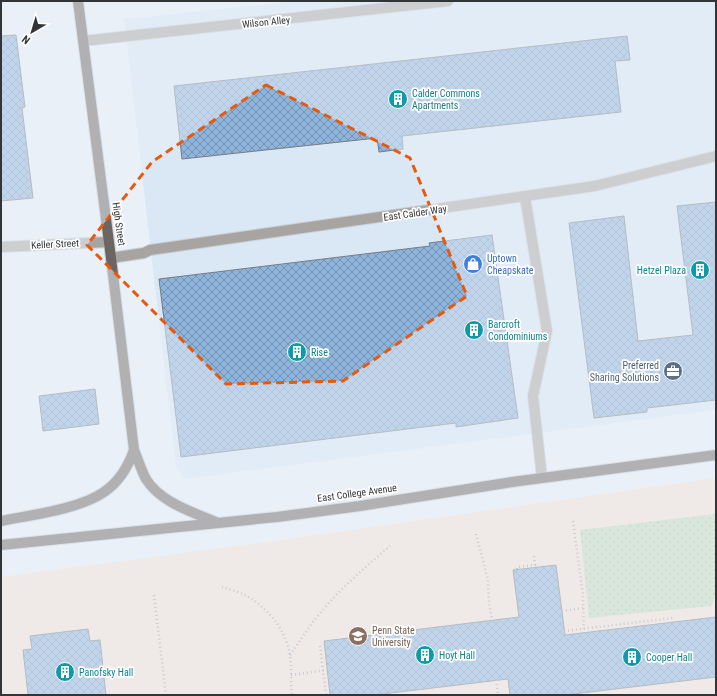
<svg xmlns="http://www.w3.org/2000/svg" width="717" height="696" viewBox="0 0 717 696" font-family="'Roboto Condensed',sans-serif">
<defs>
<pattern id="grass-dots" width="8" height="8" patternUnits="userSpaceOnUse"><rect width="8" height="8" fill="#c3dabb"/><path d="M2 2h.1M6 6h.1" fill="none" stroke="#a8bca2" stroke-width="1.8" stroke-linecap="round"/></pattern>
<pattern id="building-cross-hatch" width="8" height="8" patternUnits="userSpaceOnUse"><rect width="8" height="8" fill="#8eb4db"/><path d="M0 0l8 8M0 8l8-8" fill="none" stroke="#7593b3"/></pattern>
</defs>
<rect width="100%" height="100%" fill="#e9f0f8"/>
<polygon fill="#dae7f5" points="297,1 716,1 716,410 185,479 176,467 124,19"/>
<polygon fill="#f6e1d3" points="716,478 716,695 1,695 1,577 282,540"/>
<polygon fill="url(#grass-dots)" points="715,514 716,525 716,596 711,606 589,618 580,530"/>
<g fill="url(#building-cross-hatch)" stroke="#767c83">
<polygon points="16,35 25,107 22,108 33,198 1,201 1,36"/>
<polygon points="627,36 630,60 615,61 621,112 402,136 403,149 379,152 377,138 182,159 174,86"/>
<polygon points="716,202 716,400 647,408 647,412 594,418 569,223 624,216 638,341 693,335 677,206"/>
<polygon points="492,235 518,418 456,427 456,423 181,457 159,279 430,246 429,243"/>
<polygon points="95,389 99,424 43,431 39,396"/>
<polygon points="556,565 565,635 716,617 716,677 565,695 510,695 508,679 374,695 330,695 324,641 519,617 513,570"/>
<polygon points="88,629 90,641 100,640 106,695 28,695 23,650 32,649 30,636"/>
</g>
<g fill="none" stroke-linecap="round" stroke-linejoin="round">
<defs>
<g id="minor">
<polyline points="83,41 448,1"/>
<polyline points="525,197 547,331 533,396 542,478"/>
<polyline points="1,247 108,242"/>
<polyline points="111,258 144,253 150,250 595,186 716,156"/>
</g>
<g id="major">
<path d="M 78,1 L 111,258 L 134,450 C 138,459 141,470 146,479 C 160,502 192,512 216,522"/>
<path d="M 1,521 C 31,515 80,509 104,492 C 119,482 128,467 134,450"/>
<polyline points="1,545 277,517 360,506 512,482 716,455"/>
</g>
</defs>
<use href="#minor" stroke="#c8ced5" stroke-width="12"/>
<use href="#major" stroke="#c8ced5" stroke-width="12"/>
<g stroke="#9aa0a6" stroke-width="2.5" stroke-dasharray="1 3" stroke-linecap="butt">
<polyline points="573,521 583,596 584,632"/>
<polyline points="476,534 488,580 489,603 492,620"/>
<polyline points="517,569 517,567 535,565 534,555"/>
<path d="M 222,587 C 232,590 244,593 253,600 C 272,613 286,632 290,655 C 292,668 290,682 292,695"/>
<polyline points="154,595 166,695"/>
<polyline points="562,611 583,608"/>
<polyline points="564,631 673,618"/>
<polyline points="320,646 326,695"/>
<path d="M 290,655 C 298,644 305,633 313,622 C 335,593 363,569 390,546"/>
<polyline points="291,675 327,670"/>
<polyline points="496,680 498,695"/>
</g>
<use href="#minor" stroke="#a8a4a1" stroke-width="10"/>
<use href="#major" stroke="#6d6561" stroke-width="10"/>
</g>
<path d="M0 0H717V696H0ZM 266,85 L 410,158 L 467,296 L 343,381 L 226,384 L 87,245 L 152,162 Z" fill="#e9f0f8" fill-opacity=".55" fill-rule="evenodd"/>
<path fill="none" stroke="#e8590c" stroke-width="3" stroke-dasharray="8 5" stroke-linejoin="round" d="M 266,85 L 410,158 L 467,296 L 343,381 L 226,384 L 87,245 L 152,162 Z"/>
<defs>
<symbol id="building-disc" viewBox="-11 -11 22 22"><circle r="9.5" fill="#0f9aa8" stroke="#fff"/><path d="M-4-6H4V6H1V3H-1V6H-4ZM-2.5-4.3h1.7v1.8h-1.7ZM.8-4.3h1.7v1.8H.8ZM-2.5-1h1.7V.8h-1.7ZM.8-1h1.7V.8H.8Z" fill="#fff"/></symbol>
<symbol id="shop-disc" viewBox="-11 -11 22 22"><circle r="9.5" fill="#3f7fe0" stroke="#fff"/><path d="M-5-2.5h2.3a2.7 3.5 0 0 1 5.4 0H5L5.5 6h-11ZM-1.5-2.5h3a1.5 2.3 0 0 0-3 0Z" fill="#fff"/></symbol>
<symbol id="office-disc" viewBox="-11 -11 22 22"><circle r="9.5" fill="#5c6f8a" stroke="#fff"/><path d="M-6-3h4V-5.5h4V-3h4V5H-6ZM-1-4.5V-3h2v-1.5ZM-6 0V1H6V0Z" fill="#fff"/></symbol>
<symbol id="university-disc" viewBox="-11 -11 22 22"><circle r="9.5" fill="#8d6e63" stroke="#fff"/><path d="M0-5L7-2L0 1L-7-2ZM-4 1L0 2.5L4 1V4Q0 6-4 4Z" fill="#fff"/></symbol>
</defs>
<g fill-rule="evenodd">
<use href="#building-disc" x="387" y="88" width="22" height="22"/>
<use href="#shop-disc" x="462" y="253" width="22" height="22"/>
<use href="#building-disc" x="689" y="259" width="22" height="22"/>
<use href="#building-disc" x="463" y="319" width="22" height="22"/>
<use href="#building-disc" x="286" y="341" width="22" height="22"/>
<use href="#office-disc" x="662" y="360" width="22" height="22"/>
<use href="#university-disc" x="347" y="625" width="22" height="22"/>
<use href="#building-disc" x="414" y="644" width="22" height="22"/>
<use href="#building-disc" x="621" y="646" width="22" height="22"/>
<use href="#building-disc" x="54" y="661" width="22" height="22"/>
</g>
<g text-anchor="middle" dominant-baseline="central" stroke-width="3.5" stroke-linejoin="round" paint-order="stroke">
<g font-size="10" fill="#323538" stroke="#fff">
<text transform="translate(266 22) rotate(-6)">Wilson Alley</text>
<text transform="translate(415 213) rotate(-8)">East Calder Way</text>
<text transform="translate(119 224) rotate(82)">High Street</text>
<text transform="translate(55 244) rotate(-3)">Keller Street</text>
<text transform="translate(357 493) rotate(-8)">East College Avenue</text>
</g>
<g font-size="10" fill="#0d838f" stroke="#fff" text-anchor="start">
<text x="412" y="93">Calder Commons<tspan x="412" dy="12">Apartments</tspan></text>
<text x="686" y="270" text-anchor="end">Hetzel Plaza</text>
<text x="488" y="324">Barcroft<tspan x="488" dy="12">Condominiums</tspan></text>
<text x="311" y="352">Rise</text>
<text x="439" y="655">Hoyt Hall</text>
<text x="646" y="657">Cooper Hall</text>
<text x="79" y="672">Panofsky Hall</text>
</g>
<g font-size="10" fill="#366cbe" stroke="#fff" text-anchor="start">
<text x="487" y="258">Uptown<tspan x="487" dy="12">Cheapskate</tspan></text>
</g>
<g font-size="10" fill="#4e5e75" stroke="#fff" text-anchor="end">
<text x="659" y="365">Preferred<tspan x="659" dy="12">Sharing Solutions</tspan></text>
</g>
<g font-size="10" fill="#785e54" stroke="#fff" text-anchor="start">
<text x="372" y="630">Penn State<tspan x="372" dy="12">University</tspan></text>
</g>
</g>
<rect width="717" height="696" fill="none" stroke="#323538" stroke-width="4"/>
<g transform="translate(32 32) rotate(218)" stroke="#ffffff" stroke-width="3" paint-order="stroke">
<path d="M0-3L7 15L0 10L-7 15Z" fill="#323538"/>
<text y="-6" font-size="11" font-weight="bold" text-anchor="middle" fill="#323538">N</text>
</g>
</svg>
